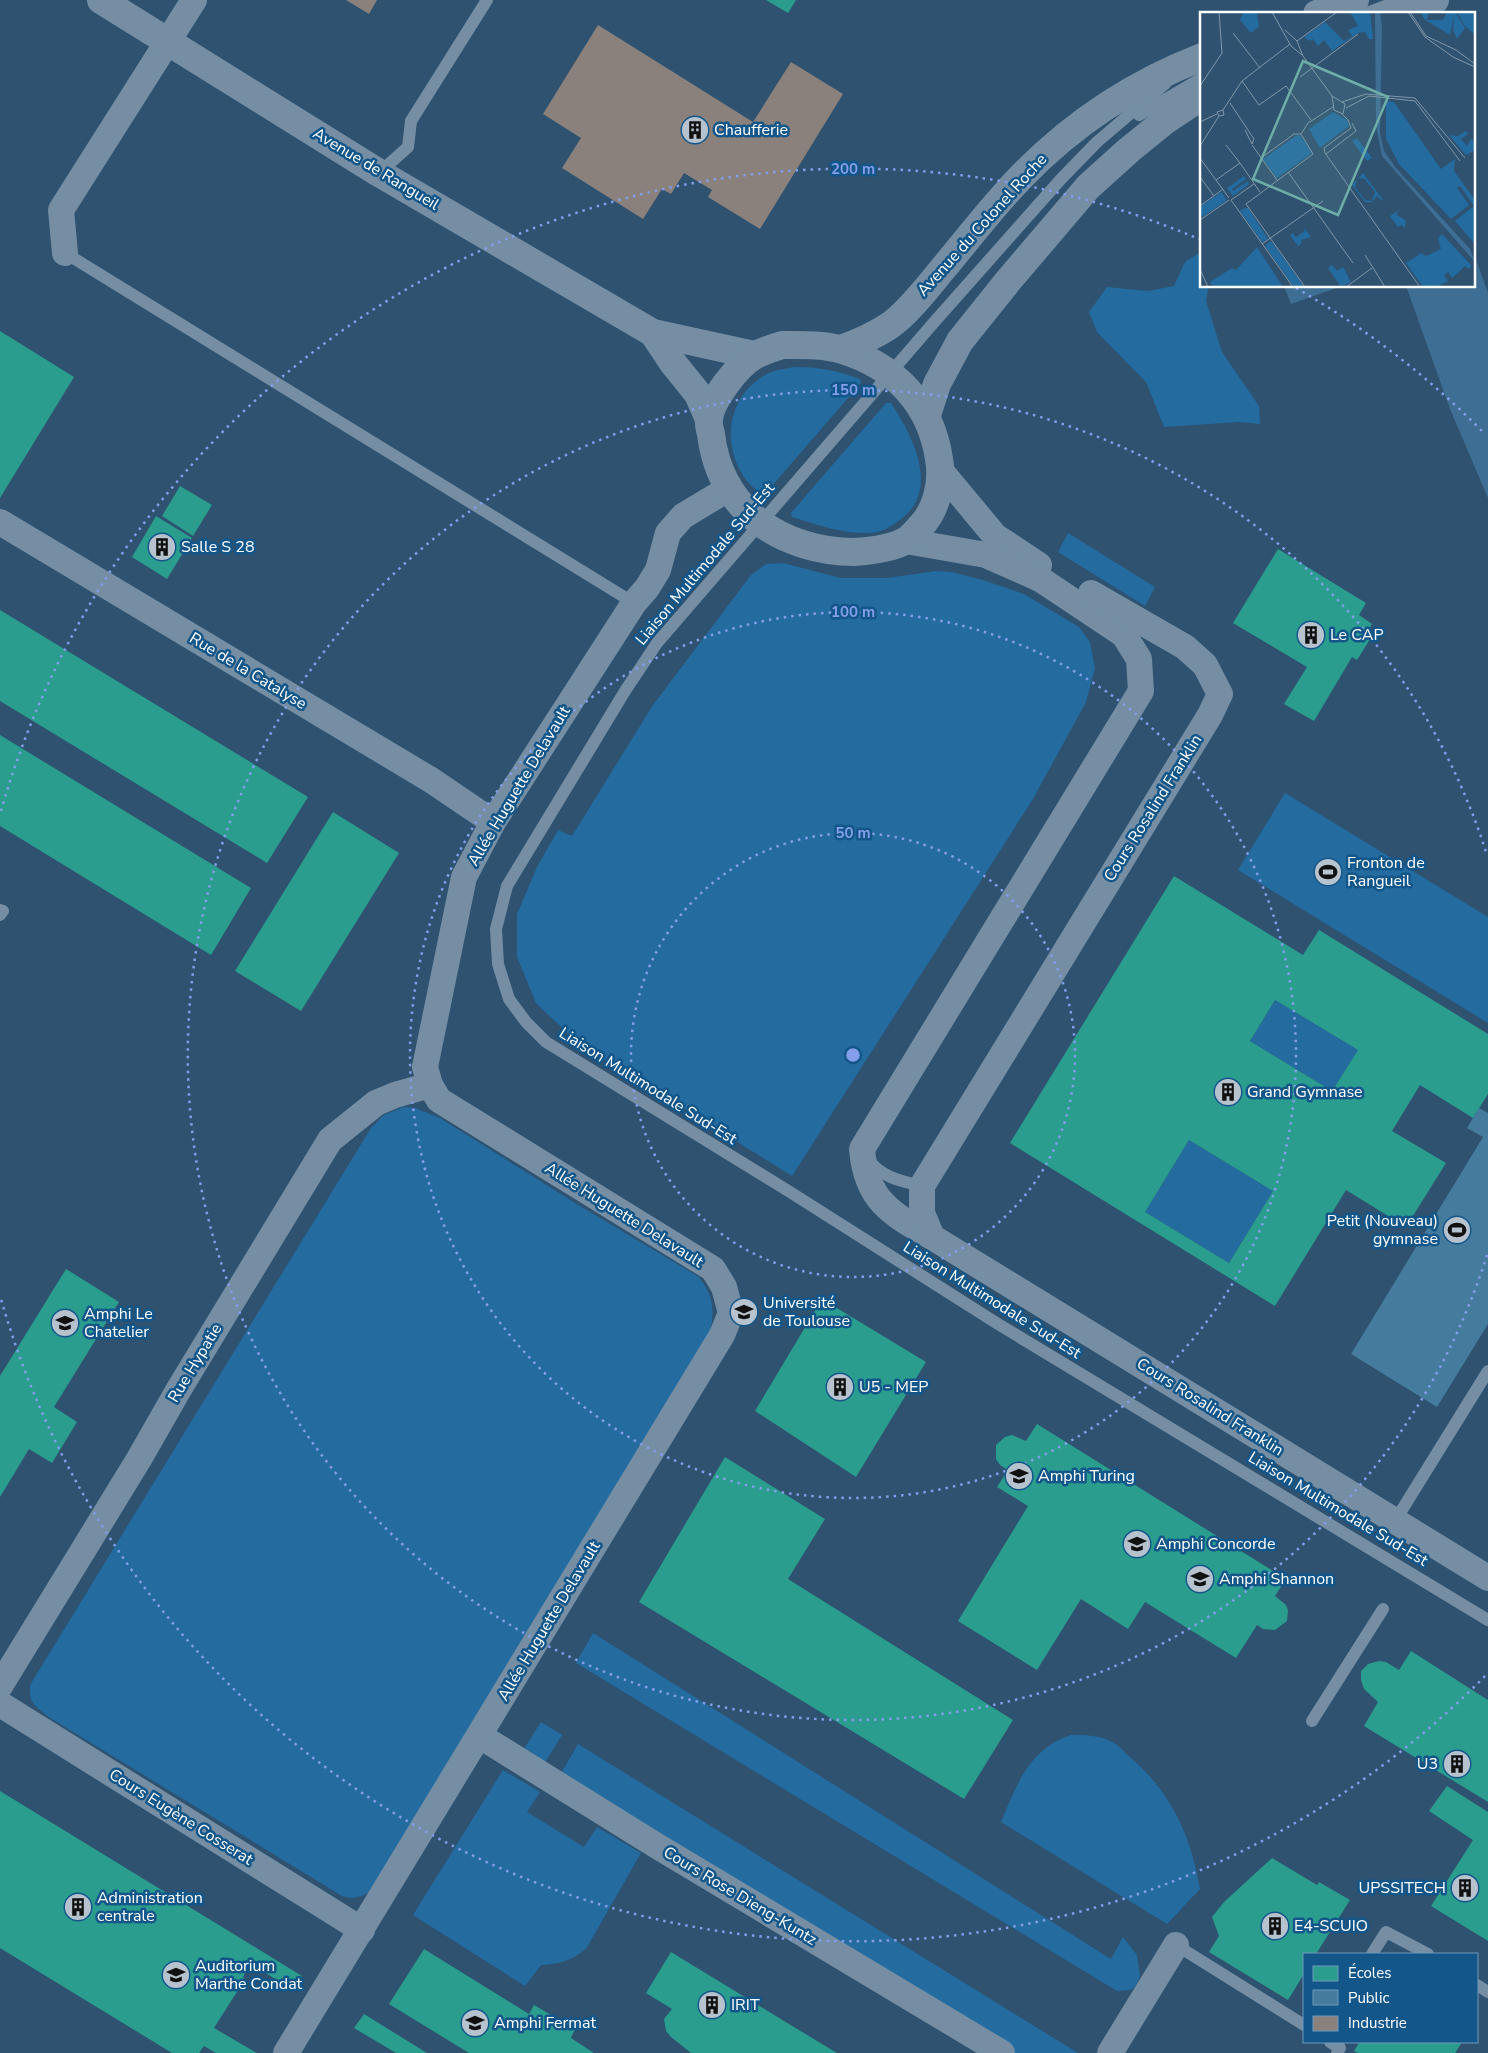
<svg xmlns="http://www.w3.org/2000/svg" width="1488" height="2053" viewBox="0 0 1488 2053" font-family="'Nunito Sans',sans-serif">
<rect width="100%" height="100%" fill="#2e526f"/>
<g fill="#246ba0">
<polygon points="1202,251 1202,286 1209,286 1206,301 1222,352 1259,406 1260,424 1239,422 1164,427 1146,382 1097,332 1089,312 1107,287 1148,291 1174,286 1185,262"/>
<path d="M 793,367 C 819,367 836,370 860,379 L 861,383 L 765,494 L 760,494 C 755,489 748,483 744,477 C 721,442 728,395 767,374 C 774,370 785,369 793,367 Z"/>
<path d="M 886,403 L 891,403 C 912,435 941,489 901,519 C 892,526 881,533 870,533 C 843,534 818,525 792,517 L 791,513 Z"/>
<polygon points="1068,533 1155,587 1145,606 1058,552"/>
<polygon points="783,563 841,578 887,578 936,571 951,572 983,580 1024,594 1079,627 1090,642 1095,668 1086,702 1033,799 792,1176 578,1043 536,1003 517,957 517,914 537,867 558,830 572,836 653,705 751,575 766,564"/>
<polygon points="1285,793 1488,917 1488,1023 1238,870"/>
<polygon points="1275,1000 1358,1050 1332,1091 1250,1041"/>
<path d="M 403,1107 L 415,1108 L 440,1118 L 575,1203 L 699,1277 C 715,1299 714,1309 710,1335 L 369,1892 C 360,1898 353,1899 342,1896 L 47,1716 C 34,1704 29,1705 30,1685 L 371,1128 L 384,1115 Z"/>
<polygon points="1189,1140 1273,1191 1229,1263 1145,1212"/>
<polygon points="593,1633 1111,1959 1123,1937 1137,1955 1140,1976 1136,1986 1130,1990 1117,1991 576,1663"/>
<polygon points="541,1722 562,1735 544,1764 522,1752"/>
<path d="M 1071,1735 C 1085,1735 1100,1735 1112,1742 C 1119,1745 1124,1752 1130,1757 C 1171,1792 1191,1836 1200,1889 L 1167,1924 L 1001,1822 C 1017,1784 1029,1749 1071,1735 Z"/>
<polygon points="578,1744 1078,2053 1015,2053 560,1775"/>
<path d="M 503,1770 L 540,1792 L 527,1812 L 584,1847 L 597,1827 L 641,1853 L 586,1949 C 571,1961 559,1964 541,1965 L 525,1986 L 413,1915 Z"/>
</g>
<g fill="#3e6e94">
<polygon points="1474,254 1488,293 1488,498 1450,409 1406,286 1474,286"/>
<polygon points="1284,286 1342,286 1291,304"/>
</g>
<g fill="#2a9d8f" fill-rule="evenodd">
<polygon points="766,0 796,0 788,13"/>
<polygon points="0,331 74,377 0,498"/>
<polygon points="180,486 212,505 193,536 162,516"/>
<polygon points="156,516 192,538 167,579 132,557"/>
<polygon points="1278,549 1366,603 1359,615 1372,624 1367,633 1372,636 1357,660 1352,657 1314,721 1284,704 1307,667 1233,623"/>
<polygon points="0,610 308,797 267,863 0,701"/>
<polygon points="0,735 251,888 211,955 0,826"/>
<polygon points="333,812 399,853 301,1011 235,971"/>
<path d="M 1174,876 L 1303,955 L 1319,930 L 1488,1034 L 1488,1094 L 1473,1118 L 1420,1085 L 1392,1131 L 1446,1163 L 1406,1227 L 1346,1190 L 1275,1306 L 1010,1143 ZM 1275,1000 L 1358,1050 L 1332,1091 L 1250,1041 ZM 1189,1140 L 1273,1191 L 1229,1263 L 1145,1212 Z"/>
<polygon points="66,1269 119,1302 54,1407 77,1422 52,1463 29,1449 0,1497 0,1376"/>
<polygon points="822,1299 926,1362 856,1477 755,1411"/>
<polygon points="1037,1424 1286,1579 1275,1596 1286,1605 1288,1610 1287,1621 1275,1630 1263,1629 1257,1625 1236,1658 1145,1602 1128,1629 1081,1599 1037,1670 958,1621 1028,1506 997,1487 1008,1470 1000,1465 996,1459 996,1445 1005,1437 1012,1435 1026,1441"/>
<polygon points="725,1457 825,1519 788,1579 1013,1720 964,1799 639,1602"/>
<polygon points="1411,1651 1488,1700 1488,1802 1364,1726 1378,1702 1364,1689 1361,1680 1361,1671 1368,1664 1379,1661 1386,1662 1399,1670"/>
<polygon points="1447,1786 1488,1812 1488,1941 1431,1906 1473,1840 1429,1811"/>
<polygon points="0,1791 302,1976 293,1990 251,1964 243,1977 245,1979 214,2028 257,2053 216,2053 204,2046 199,2053 172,2053 0,1948"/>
<polygon points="1272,1858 1317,1885 1319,1882 1350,1900 1316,1954 1304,1954 1304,1974 1288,2000 1209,1952 1219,1936 1212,1917 1224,1902"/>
<polygon points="424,1949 529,2014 534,2005 575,2029 571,2038 594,2053 469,2053 389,2004"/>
<polygon points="671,1952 789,2024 837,2053 691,2053 671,2037 666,2031 664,2019 672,2009 646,1993"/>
<polygon points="364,2014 427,2053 396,2053 354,2028"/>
<polygon points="1356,2042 1462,2042 1455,2053 1358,2053 1354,2051 1359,2043"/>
</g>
<polygon fill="#457b9d" points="1479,1108 1488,1113 1488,1324 1437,1407 1351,1354 1483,1137 1467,1128"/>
<g fill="#8a817c">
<polygon points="346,0 377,0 369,14"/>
<polygon points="598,25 753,122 791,62 843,94 760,229 708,197 712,190 684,173 671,194 662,189 643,219 562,168 581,138 543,114"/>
</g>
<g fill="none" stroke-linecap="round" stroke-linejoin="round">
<g stroke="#758ea4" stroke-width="12">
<polyline points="1364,14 1401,0"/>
<polyline points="1165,84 1097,142 1061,179 936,320 657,643 625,691 507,886 496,929 498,964 509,999 526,1022 546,1042 790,1192 998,1324 1488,1620"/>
<polyline points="1139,115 1202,78"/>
<polyline points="379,173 408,147 411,121 487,0"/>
<polyline points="65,253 634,603"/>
<polyline points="0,910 3,911 0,915"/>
<path d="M 869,1160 C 882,1178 902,1181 922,1186"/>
<polyline points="1395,1521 1488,1371"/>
<polyline points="1312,1721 1383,1609"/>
<polyline points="1176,1945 1304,2025"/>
<polyline points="1372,1954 1386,1932 1428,1954"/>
<polyline points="1477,1985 1488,1992"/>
<polyline points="1330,2042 1340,2048 1337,2053"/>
</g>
<g stroke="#758ea4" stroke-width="26">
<polyline points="65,253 61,210 194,0"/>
<polyline points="941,471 995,536 1039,565"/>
<polyline points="0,522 431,780 493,822"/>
<path d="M 906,541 L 986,555 L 1040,579 L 1124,635 L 1139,659 L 1141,691 L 862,1149 C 866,1200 891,1214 932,1237 L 1488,1578"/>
<polyline points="932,1237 922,1213 922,1186 1210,715 1220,694 1205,665 1185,647 1091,593"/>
<polyline points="0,1686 139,1459 179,1389 330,1140 376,1103 395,1095 430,1085"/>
<polyline points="0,1704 362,1930"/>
<polyline points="480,1736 657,1846 1002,2053"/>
<polyline points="286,2053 722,1335 731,1313 724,1287 713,1269 439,1100 430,1085 425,1067 464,877 493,822 634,603 647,588 658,570 668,533 683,516 728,489"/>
<polyline points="1110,2053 1176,1945"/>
</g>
<g stroke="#758ea4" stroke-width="28">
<polyline points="101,0 379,173 653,333 754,355"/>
<polyline points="1317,14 1355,0"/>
<polyline points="1400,14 1435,0"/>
<polyline points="653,333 673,363 698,394 709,419"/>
<path d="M 782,345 C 802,345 823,344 842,350 C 895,366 931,404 939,459 C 943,481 937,509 921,526 C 917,530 911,538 905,541 C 890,549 871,551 854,552 C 821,552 785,542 758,521 C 731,499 715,469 711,434 C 710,430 708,424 709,419 C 711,400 737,366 754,356 C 762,351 773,348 782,345 Z"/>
<path d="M 841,349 C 858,343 874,336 889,326 C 906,315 928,287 941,271 C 967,240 992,207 1020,178 C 1072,124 1132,84 1202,57"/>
<polyline points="927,415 937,384 960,341 1008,281 1088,187 1129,150 1166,120 1202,96"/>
</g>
</g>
<g fill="none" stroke="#839eea" stroke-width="2.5" stroke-dasharray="2.5 5">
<circle cx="853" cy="1055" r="222"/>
<circle cx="853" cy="1055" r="443"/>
<path d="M1487 1255A665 665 0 1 1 1487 855"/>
<path d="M1485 1676A886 886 0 0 1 1 1299M1 811A886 886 0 0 1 1199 239M1296 288A886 886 0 0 1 1485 434"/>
</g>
<defs>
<symbol id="building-disc" viewBox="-11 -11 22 22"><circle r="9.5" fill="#b6c2cd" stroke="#13568a"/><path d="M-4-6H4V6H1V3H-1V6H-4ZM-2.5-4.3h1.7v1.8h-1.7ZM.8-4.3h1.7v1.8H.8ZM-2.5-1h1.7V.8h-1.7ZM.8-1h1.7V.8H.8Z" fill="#111"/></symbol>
<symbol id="stadium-disc" viewBox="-11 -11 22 22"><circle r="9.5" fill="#b6c2cd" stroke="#13568a"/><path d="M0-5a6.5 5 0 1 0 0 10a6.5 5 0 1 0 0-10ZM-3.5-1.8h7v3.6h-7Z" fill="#111"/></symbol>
<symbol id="university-disc" viewBox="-11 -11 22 22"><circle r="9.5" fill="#b6c2cd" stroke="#13568a"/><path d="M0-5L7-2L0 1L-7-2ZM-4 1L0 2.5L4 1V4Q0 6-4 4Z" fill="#111"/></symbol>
</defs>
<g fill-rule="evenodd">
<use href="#building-disc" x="679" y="114" width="32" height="32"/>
<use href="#building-disc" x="146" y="531" width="32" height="32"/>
<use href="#building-disc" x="1295" y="619" width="32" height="32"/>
<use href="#stadium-disc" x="1312" y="856" width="32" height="32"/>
<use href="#building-disc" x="1212" y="1076" width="32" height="32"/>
<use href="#stadium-disc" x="1441" y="1214" width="32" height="32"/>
<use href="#university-disc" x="728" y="1296" width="32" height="32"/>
<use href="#university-disc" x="49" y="1307" width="32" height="32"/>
<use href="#building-disc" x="824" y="1371" width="32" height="32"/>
<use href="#university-disc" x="1003" y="1460" width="32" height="32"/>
<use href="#university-disc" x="1121" y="1528" width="32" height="32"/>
<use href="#university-disc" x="1184" y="1563" width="32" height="32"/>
<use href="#building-disc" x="1441" y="1748" width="32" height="32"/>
<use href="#building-disc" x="1449" y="1872" width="32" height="32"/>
<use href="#building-disc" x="62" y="1891" width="32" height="32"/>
<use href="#building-disc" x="1259" y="1910" width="32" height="32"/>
<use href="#university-disc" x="160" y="1959" width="32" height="32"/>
<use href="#building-disc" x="696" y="1989" width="32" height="32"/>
<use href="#university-disc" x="459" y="2007" width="32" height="32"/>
</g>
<g text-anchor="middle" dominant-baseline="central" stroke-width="5" stroke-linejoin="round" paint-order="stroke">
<g font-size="16" fill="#fff" stroke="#13568a" text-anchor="start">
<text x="714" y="130">Chaufferie</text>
<text x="181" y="547">Salle S 28</text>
<text x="1330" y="635">Le CAP</text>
<text x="1347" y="863">Fronton de<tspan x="1347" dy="18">Rangueil</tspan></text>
<text x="1247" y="1092">Grand Gymnase</text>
<text x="1438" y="1221" text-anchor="end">Petit (Nouveau)<tspan x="1438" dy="18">gymnase</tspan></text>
<text x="763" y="1303">Université<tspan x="763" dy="18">de Toulouse</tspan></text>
<text x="84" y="1314">Amphi Le<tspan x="84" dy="18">Chatelier</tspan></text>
<text x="859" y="1387">U5 - MEP</text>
<text x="1038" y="1476">Amphi Turing</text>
<text x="1156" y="1544">Amphi Concorde</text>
<text x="1219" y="1579">Amphi Shannon</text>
<text x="1438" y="1764" text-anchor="end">U3</text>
<text x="1446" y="1888" text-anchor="end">UPSSITECH</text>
<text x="97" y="1898">Administration<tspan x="97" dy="18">centrale</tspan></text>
<text x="1294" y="1926">E4-SCUIO</text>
<text x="195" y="1966">Auditorium<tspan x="195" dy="18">Marthe Condat</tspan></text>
<text x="731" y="2005">IRIT</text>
<text x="494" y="2023">Amphi Fermat</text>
</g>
<g font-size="16" fill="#fff" stroke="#13568a">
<text transform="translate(376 169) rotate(31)">Avenue de Rangueil</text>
<text transform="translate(982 225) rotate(-48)">Avenue du Colonel Roche</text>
<text transform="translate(705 564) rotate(-50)">Liaison Multimodale Sud-Est</text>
<text transform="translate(248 671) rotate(31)">Rue de la Catalyse</text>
<text transform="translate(519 786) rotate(-59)">Allée Huguette Delavault</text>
<text transform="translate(1153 808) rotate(-58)">Cours Rosalind Franklin</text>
<text transform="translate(648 1086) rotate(32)">Liaison Multimodale Sud-Est</text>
<text transform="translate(624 1215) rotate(32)">Allée Huguette Delavault</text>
<text transform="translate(992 1300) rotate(32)">Liaison Multimodale Sud-Est</text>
<text transform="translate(195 1363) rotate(-59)">Rue Hypatie</text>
<text transform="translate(1210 1407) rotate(32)">Cours Rosalind Franklin</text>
<text transform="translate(1338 1509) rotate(31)">Liaison Multimodale Sud-Est</text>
<text transform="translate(549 1621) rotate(-59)">Allée Huguette Delavault</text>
<text transform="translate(181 1817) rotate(32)">Cours Eugène Cosserat</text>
<text transform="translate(740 1896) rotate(31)">Cours Rose Dieng-Kuntz</text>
</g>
</g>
<g transform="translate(1200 12)">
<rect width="275" height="275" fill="#2e526f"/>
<path d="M 57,0 L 59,15 L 51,21 L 40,8 L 43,1 ZM 150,0 L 170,0 L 173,27 L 169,27 L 165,20 L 158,21 L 132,39 L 124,28 L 118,34 L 113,27 L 109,29 L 104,25 L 125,10 L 144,29 L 152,24 L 148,18 L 158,14 ZM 221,0 L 229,0 L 227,8 L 243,8 L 247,0 L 255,0 L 265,16 L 257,27 L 253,18 L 254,3 L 250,23 L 224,7 ZM 257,0 L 275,0 L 275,23 L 264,13 ZM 186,89 L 194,90 L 241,157 L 255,147 L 254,159 L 275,188 L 275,232 L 255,209 L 274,194 L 260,174 L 257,176 L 269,193 L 251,207 L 199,152 L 186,127 ZM 133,100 L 147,108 L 149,114 L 120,136 L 109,117 ZM 266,119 L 268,122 L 261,127 L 267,134 L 271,127 L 275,130 L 275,138 L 266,143 L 249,123 L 258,124 ZM 97,123 L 101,124 L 112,141 L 77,166 L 63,147 ZM 157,126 L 172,146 L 167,149 L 152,129 ZM 163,161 L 183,188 L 182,189 L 177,184 L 172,190 L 165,190 L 152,173 ZM 158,166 L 165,167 L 175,180 L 172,189 L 165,188 L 155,175 ZM 44,164 L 46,167 L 32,177 L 33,179 L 48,169 L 49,172 L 33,184 L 27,176 ZM 21,180 L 27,188 L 2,205 L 0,195 ZM 45,196 L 48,196 L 68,227 L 62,230 L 40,199 ZM 200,197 L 196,202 L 206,209 L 205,216 L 202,213 L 198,215 L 190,204 ZM 103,214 L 111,225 L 101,228 L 102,231 L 98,234 L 90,223 L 93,221 L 96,225 L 105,219 ZM 242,222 L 272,254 L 268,257 L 265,254 L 252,266 L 248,260 L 244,263 L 248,269 L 237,275 L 223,275 L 206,251 L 221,241 L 226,244 L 241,237 L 238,226 ZM 69,230 L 72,230 L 104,275 L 94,275 L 65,234 ZM 57,235 L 83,275 L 13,275 L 10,270 L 32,256 L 36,258 ZM 132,253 L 137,259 L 143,255 L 151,270 L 141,275 L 128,256 Z" fill="#246ba0" fill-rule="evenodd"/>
<path d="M 175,0 L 180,0 L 182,15 L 180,121 L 184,139 L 196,156 L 270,237 L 275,250 L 182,144 L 176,114 Z" fill="#3e6e94"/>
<path fill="none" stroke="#8297a9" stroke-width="1" d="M 72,0 L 91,34 L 102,43M 208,0 L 225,25 L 253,45 L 275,55M 210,0 L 226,24 L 256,38 L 275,52M 85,18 L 97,29 L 103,44 L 132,84 L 145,92 L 143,102 L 134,98 L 132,84M 33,21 L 60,56M 97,29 L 137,0M 100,65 L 158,22M 42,69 L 59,93 L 86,74 L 111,108M 0,74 L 22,41 L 19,0M 142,90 L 166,82 L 215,86 L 265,146M 30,91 L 54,127 L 52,132 L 45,118M 146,96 L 169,84 L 215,89 L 260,149M 23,98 L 42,69 L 90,32M 142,102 L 148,108 L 151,116 L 124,136 L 125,141 L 220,275M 0,110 L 17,102M 101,122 L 113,142 L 46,192 L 105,275M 101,122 L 108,111 L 133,95M 26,133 L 40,151M 52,133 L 77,168M 0,134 L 19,104 L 24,103 L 23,98 L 17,100 L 19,104M 126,142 L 156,119 L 152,111M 0,146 L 29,186M 61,146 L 94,122 L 101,122M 88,160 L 153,251M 0,165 L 14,184M 16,168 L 40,151 L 60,180M 31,188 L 93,275M 31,188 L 54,172M 0,194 L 23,177M 0,208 L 29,188M 62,232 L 123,189M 165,243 L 185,275M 0,257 L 8,275M 146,275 L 172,256"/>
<path fill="#6fada8" fill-opacity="0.15" stroke="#6fada8" stroke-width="2.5" d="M 103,49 L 188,85 L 138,203 L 53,167 Z"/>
<rect width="275" height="275" fill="none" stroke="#fff" stroke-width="2.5"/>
</g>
<circle cx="853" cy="1055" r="8" fill="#839eea" stroke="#13568a" stroke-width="2.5"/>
<g font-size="15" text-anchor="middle" font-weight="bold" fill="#839eea" stroke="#13568a" stroke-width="5" stroke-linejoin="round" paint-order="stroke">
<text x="853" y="174">200 m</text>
<text x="853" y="395">150 m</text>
<text x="853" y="617">100 m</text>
<text x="853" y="838">50 m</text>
</g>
<rect x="1303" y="1953" width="175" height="90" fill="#13568a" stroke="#719ab9"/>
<rect x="1313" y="1966" width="25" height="15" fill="#2a9d8f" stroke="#719ab9"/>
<text x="1348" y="1978" font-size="15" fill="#ffffff">Écoles</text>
<rect x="1313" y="1990" width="25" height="15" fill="#457b9d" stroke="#719ab9"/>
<text x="1348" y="2003" font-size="15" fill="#ffffff">Public</text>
<rect x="1313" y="2016" width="25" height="15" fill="#8a817c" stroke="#719ab9"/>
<text x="1348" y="2028" font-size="15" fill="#ffffff">Industrie</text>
</svg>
